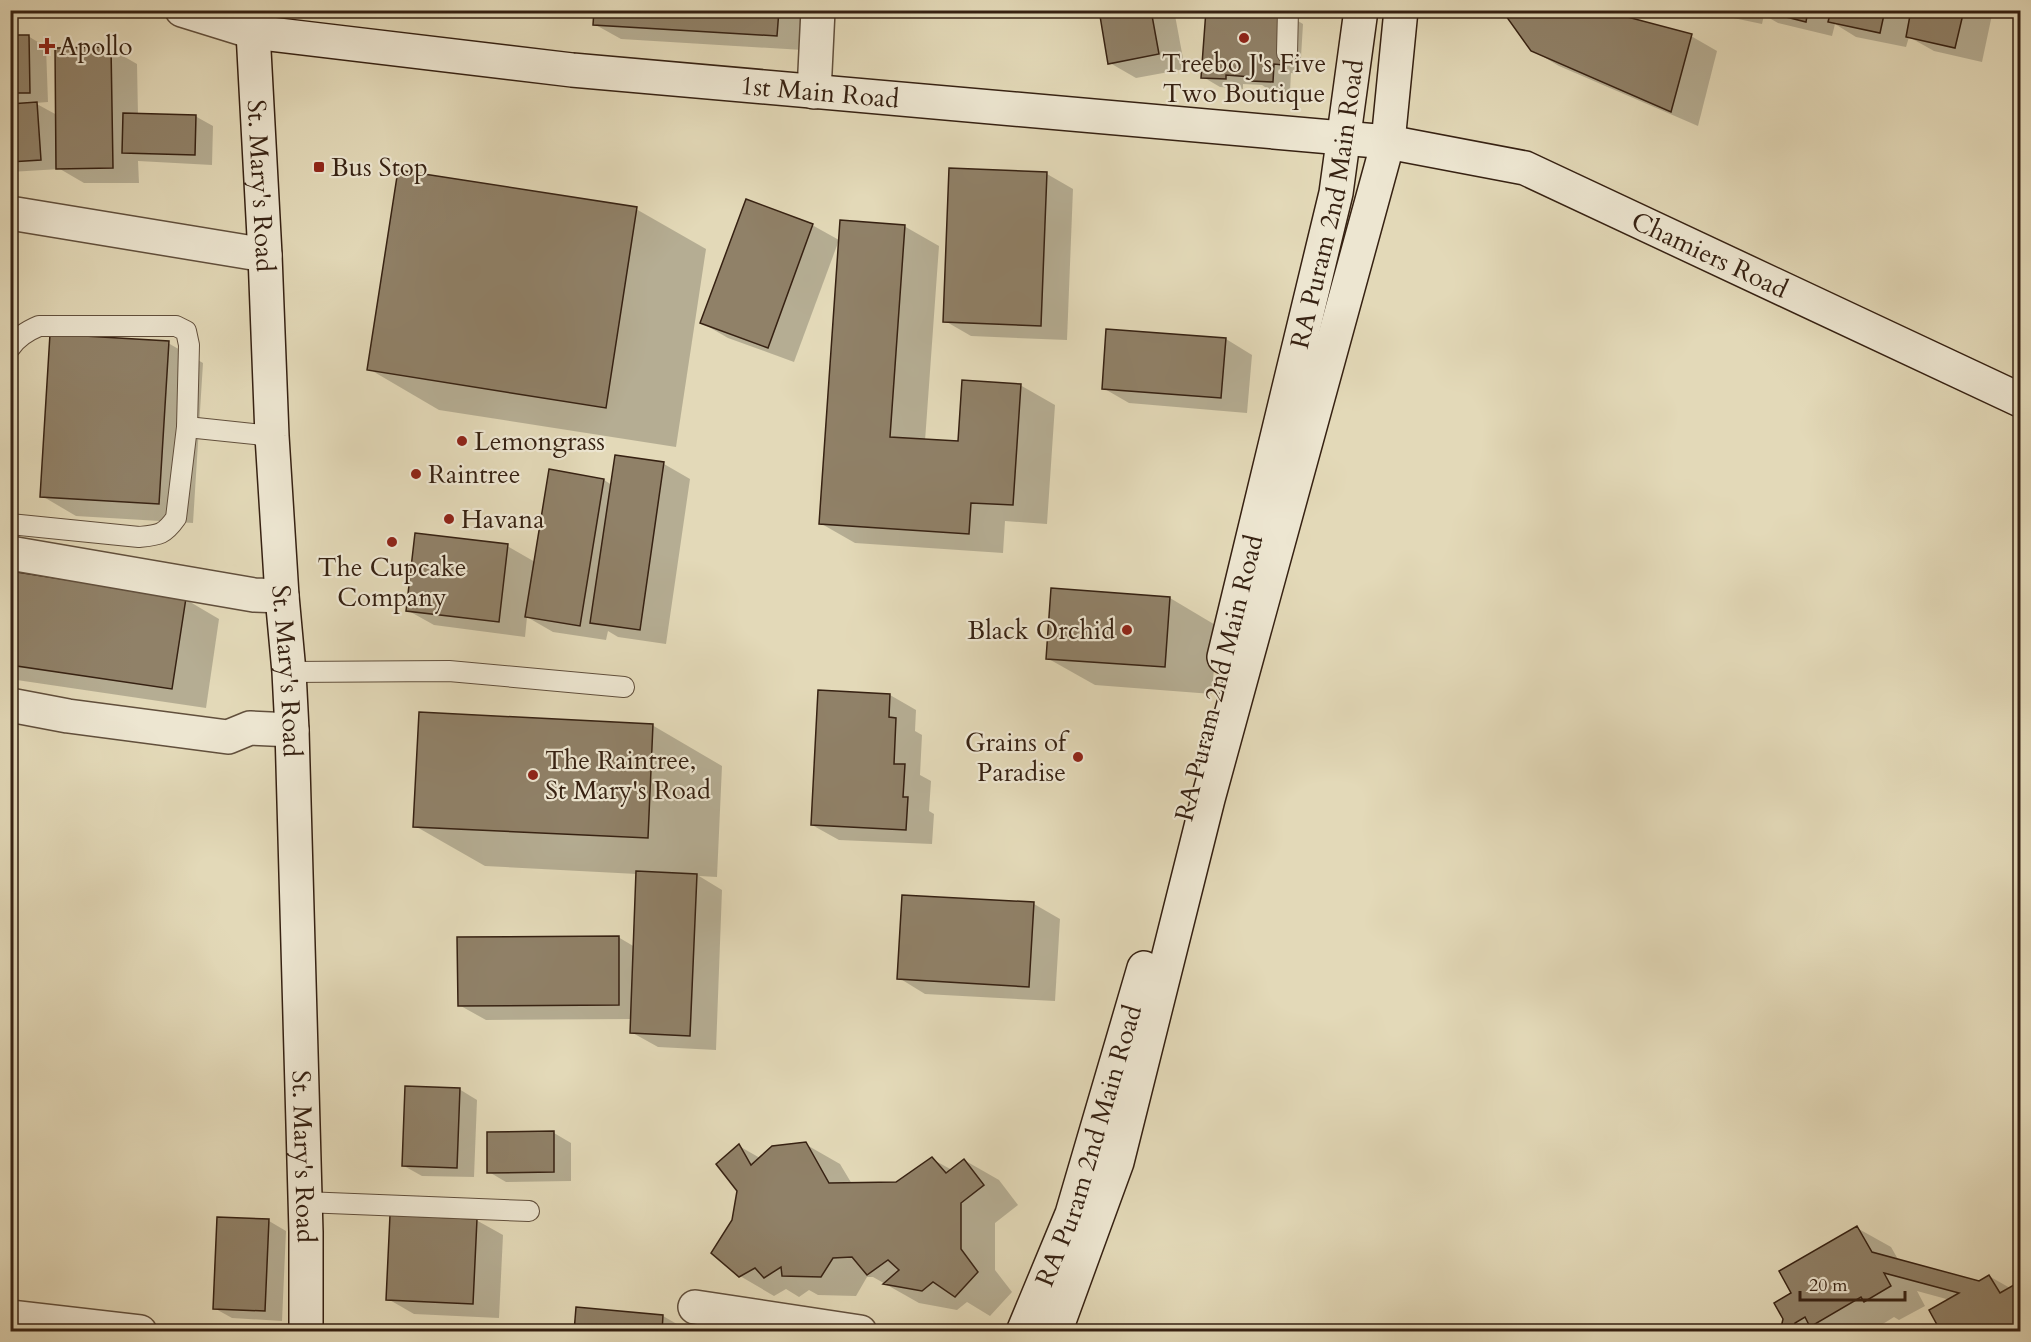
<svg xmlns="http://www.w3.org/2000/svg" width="2031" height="1342" viewBox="0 0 2031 1342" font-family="Cardo,serif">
<rect width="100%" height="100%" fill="#e3d9b8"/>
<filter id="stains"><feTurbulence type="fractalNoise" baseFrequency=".00333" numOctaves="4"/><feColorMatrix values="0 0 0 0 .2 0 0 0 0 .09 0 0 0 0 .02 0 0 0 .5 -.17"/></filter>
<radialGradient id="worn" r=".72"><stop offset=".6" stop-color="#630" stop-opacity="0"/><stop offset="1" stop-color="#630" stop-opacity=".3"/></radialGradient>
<g fill="#0003">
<polygon points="556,10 806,10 803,50 621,39 594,24 595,14 559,12"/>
<polygon points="1100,10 1174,10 1185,69 1136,78 1110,63"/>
<polygon points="1207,10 1286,14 1303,24 1300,74 1291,73 1290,92 1271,91 1262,85 1243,84 1243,89 1220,87 1203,77"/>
<polygon points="1695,10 1993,10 1982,62 1934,51 1909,37 1906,47 1856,37 1835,24 1832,36 1778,23 1764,15 1762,24"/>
<polygon points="28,36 46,47 48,102 35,103 57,115 111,49 137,64 138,115 195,116 213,126 212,165 138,161 139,183 84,183 60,169 10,172 10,37"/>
<polygon points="1691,36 1717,51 1698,126 1559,66 1532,50"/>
<polygon points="1047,174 1073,189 1067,340 971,336 945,321"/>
<polygon points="636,209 706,249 676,447 439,410 369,369"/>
<polygon points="812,225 839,240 794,362 728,338 702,323"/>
<polygon points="904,226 939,246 925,441 960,443 1020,385 1055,405 1047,524 1005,521 1003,553 855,543 820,523"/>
<polygon points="10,231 13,232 10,247"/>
<polygon points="1226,339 1252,355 1247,413 1129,403 1103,388"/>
<polygon points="168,343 203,363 193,523 76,516 42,496"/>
<polygon points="617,457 664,464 690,479 666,644 618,637 608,631 606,640 553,632 527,617 525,637 434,625 407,610 507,546 535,562 604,480 612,485"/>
<polygon points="10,573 185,599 219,619 206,708 10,679"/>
<polygon points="1170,598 1217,626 1212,694 1095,685 1047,658"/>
<polygon points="819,691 890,695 916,710 915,731 922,735 920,775 931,781 929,811 934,814 932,844 839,840 812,825"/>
<polygon points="652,725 722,766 717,877 699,876 722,890 716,1050 658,1047 631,1032 632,1019 486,1020 459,1005 618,937 635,947 637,874 485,866 415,826"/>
<polygon points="1034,904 1060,919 1055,1001 925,994 899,978"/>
<polygon points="459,1089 477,1100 474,1177 422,1176 404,1166"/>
<polygon points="554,1133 571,1143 571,1181 506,1182 489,1172"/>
<polygon points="805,1144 840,1164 852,1184 897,1184 932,1159 952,1170 964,1160 999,1180 1018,1205 995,1223 995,1270 1012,1292 990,1316 967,1302 957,1310 919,1303 873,1277 867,1277 856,1296 818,1295 809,1290 799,1297 786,1289 774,1296 740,1276 734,1220 739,1190 739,1146 760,1158"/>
<polygon points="476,1220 503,1235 499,1318 414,1314 388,1299"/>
<polygon points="269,1221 286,1231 282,1321 232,1318 214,1308"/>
<polygon points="1857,1228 1891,1247 1899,1261 1979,1282 1989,1276 2010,1288 2019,1284 2020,1285 2020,1332 1943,1332 1950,1300 1917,1291 1925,1306 1899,1320 1894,1317 1870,1332 1782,1332 1793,1293"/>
<polygon points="663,1316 689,1331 575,1332"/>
</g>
<g fill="#908168" stroke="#362112" stroke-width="1.5">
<polygon points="594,10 779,10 777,36 593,25"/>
<polygon points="1099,10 1151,10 1159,54 1108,64"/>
<polygon points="1206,10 1286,13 1283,65 1274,64 1273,82 1251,81 1251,77 1226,75 1226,79 1201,78"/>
<polygon points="1505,10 1601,10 1692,34 1671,112 1531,51 1506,16"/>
<polygon points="1759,10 1808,10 1806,22"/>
<polygon points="1831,10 1885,10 1880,33 1828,22"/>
<polygon points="1911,10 1964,10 1955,48 1906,37"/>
<polygon points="10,35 29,35 30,93 10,93"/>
<polygon points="111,47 113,168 56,169 55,48"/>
<polygon points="37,102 41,160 10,162 10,104"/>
<polygon points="123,113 196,115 195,155 122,153"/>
<polygon points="949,168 1047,172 1041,326 943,322"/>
<polygon points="398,170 637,207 606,408 367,370"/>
<polygon points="746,199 813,224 768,348 700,323"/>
<polygon points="840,220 905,225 890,437 958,441 962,380 1021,384 1013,505 971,503 969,534 819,524"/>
<polygon points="1106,329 1226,338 1221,398 1102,389"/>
<polygon points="50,334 169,341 159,504 40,497"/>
<polygon points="615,455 664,462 640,630 590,623"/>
<polygon points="549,469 604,479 580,626 525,617"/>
<polygon points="415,533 508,544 499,622 406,611"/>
<polygon points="10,571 186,598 172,689 10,665"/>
<polygon points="1051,588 1170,597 1165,667 1046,659"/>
<polygon points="818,690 890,694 889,717 896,718 894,764 905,764 903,797 908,797 906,830 811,825"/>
<polygon points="419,712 653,724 648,838 413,827"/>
<polygon points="636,871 697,874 690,1036 630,1033"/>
<polygon points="902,895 1034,902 1029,987 897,979"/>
<polygon points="619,936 619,1005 458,1006 457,937"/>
<polygon points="405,1086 460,1088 457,1168 402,1166"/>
<polygon points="554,1131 554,1172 487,1173 487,1132"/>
<polygon points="806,1142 829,1183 896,1182 932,1157 946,1173 964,1159 984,1185 961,1203 961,1249 978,1272 955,1297 933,1282 922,1291 883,1284 899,1270 888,1260 867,1275 852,1257 833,1258 821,1277 782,1276 781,1267 764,1278 755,1268 739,1277 711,1253 732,1220 737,1191 716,1164 739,1144 751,1165 772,1146"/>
<polygon points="390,1215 477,1219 473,1304 386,1300"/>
<polygon points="217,1217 269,1219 265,1311 213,1309"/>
<polygon points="1857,1226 1872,1252 1979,1281 1989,1275 2000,1293 2019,1282 2020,1285 2020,1323 2017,1324 2020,1332 1941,1332 1929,1310 1959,1293 1884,1273 1891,1286 1864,1302 1861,1297 1810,1327 1805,1317 1795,1323 1793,1332 1780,1332 1783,1319 1774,1303 1791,1293 1779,1271"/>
<polygon points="576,1307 663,1315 662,1332 574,1332"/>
</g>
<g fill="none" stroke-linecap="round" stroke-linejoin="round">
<defs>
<g id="lane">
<polyline points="1287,53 1288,10"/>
<path d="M 10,348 C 17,337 27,331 39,326 L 176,326 L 186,331 L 189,345 L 187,427 L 176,518 C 164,535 159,535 139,537 L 10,524"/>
<polyline points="187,427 272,436"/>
<polyline points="289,672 449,671 624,687"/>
<polyline points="304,1202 529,1211"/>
</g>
<g id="street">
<polyline points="182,10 253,32"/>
<polyline points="814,92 818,10"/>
<polyline points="10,213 265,255"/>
<polyline points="10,553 254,595 282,596"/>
<polyline points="10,705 68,716 228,737 250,728 292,730"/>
<polyline points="695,1307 860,1332"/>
<polyline points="10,1317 140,1332"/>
</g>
<g id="secondary">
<path id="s1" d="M 254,12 L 253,32 L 265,255 L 272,436 L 282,596 L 289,672 L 292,730 L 306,1232 L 306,1332"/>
<path id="s2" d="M 253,32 L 572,70 L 1388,142 L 1525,168 L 2020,400"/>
<path id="s3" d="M 1224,657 L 1336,193 L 1361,10"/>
<path id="s4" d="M 1023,1332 L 1072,1214 L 1144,968"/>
<polyline points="1055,1332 1117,1162 1208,799 1388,142 1401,10"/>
</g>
</defs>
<use href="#lane" stroke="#614f3c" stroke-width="22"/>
<use href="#street" stroke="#614f3c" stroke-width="36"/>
<use href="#secondary" stroke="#362112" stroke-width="36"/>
<use href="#lane" stroke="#ede6d1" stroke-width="20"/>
<use href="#street" stroke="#ede6d1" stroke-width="33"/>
<use href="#secondary" stroke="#ede6d1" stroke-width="33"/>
</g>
<g fill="#8f2418" stroke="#ede6d1" stroke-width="2">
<circle cx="1244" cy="38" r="6"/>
<path d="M44 37h6v6h6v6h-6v6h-6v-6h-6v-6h6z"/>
<rect x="313" y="161" width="12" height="12" rx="3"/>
<circle cx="462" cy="441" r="6"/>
<circle cx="416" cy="474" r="6"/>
<circle cx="449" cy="519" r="6"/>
<circle cx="392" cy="542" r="6"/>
<circle cx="1127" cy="630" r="6"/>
<circle cx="1078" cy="757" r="6"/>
<circle cx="533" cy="775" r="6"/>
</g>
<g text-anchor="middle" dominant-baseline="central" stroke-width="4.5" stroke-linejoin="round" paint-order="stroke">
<g font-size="26" fill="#362112" stroke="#ede6d1" text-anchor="start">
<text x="59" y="46">Apollo</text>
<text x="1244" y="63" text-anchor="middle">Treebo J's Five<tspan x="1244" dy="30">Two Boutique</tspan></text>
<text x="331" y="167">Bus Stop</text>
<text x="474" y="441">Lemongrass</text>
<text x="428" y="474">Raintree</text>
<text x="461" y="519">Havana</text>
<text x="392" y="567" text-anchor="middle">The Cupcake<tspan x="392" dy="30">Company</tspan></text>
<text x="1115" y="630" text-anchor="end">Black Orchid</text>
<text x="1066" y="742" text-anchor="end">Grains of<tspan x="1066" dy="30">Paradise</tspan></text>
<text x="545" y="760">The Raintree,<tspan x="545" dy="30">St Mary's Road</tspan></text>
</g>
<g font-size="26" fill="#362112" stroke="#ede6d1">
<text stroke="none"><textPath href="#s2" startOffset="570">1st Main Road</textPath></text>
<text stroke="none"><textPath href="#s1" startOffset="174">St. Mary's Road</textPath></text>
<text stroke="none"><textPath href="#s3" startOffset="465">RA Puram 2nd Main Road</textPath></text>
<text stroke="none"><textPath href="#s2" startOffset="1484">Chamiers Road</textPath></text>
<text stroke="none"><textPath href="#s1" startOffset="660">St. Mary's Road</textPath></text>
<text transform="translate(1219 678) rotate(-76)">RA Puram 2nd Main Road</text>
<text stroke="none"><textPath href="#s4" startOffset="198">RA Puram 2nd Main Road</textPath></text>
<text stroke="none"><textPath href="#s1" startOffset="1146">St. Mary's Road</textPath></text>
</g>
</g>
<rect width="2031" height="1342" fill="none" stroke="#e3d9b8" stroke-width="36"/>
<rect x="12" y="12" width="2007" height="1318" fill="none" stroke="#362112" stroke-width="3"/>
<rect x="18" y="18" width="1995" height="1306" fill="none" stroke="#362112" stroke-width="1.5"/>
<path d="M1800 1291v9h105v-9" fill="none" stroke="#362112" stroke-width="3"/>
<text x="1809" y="1291" font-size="18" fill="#362112" stroke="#ede6d1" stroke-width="4.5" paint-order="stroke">20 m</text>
<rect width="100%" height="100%" filter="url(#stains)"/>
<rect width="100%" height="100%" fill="url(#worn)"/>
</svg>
